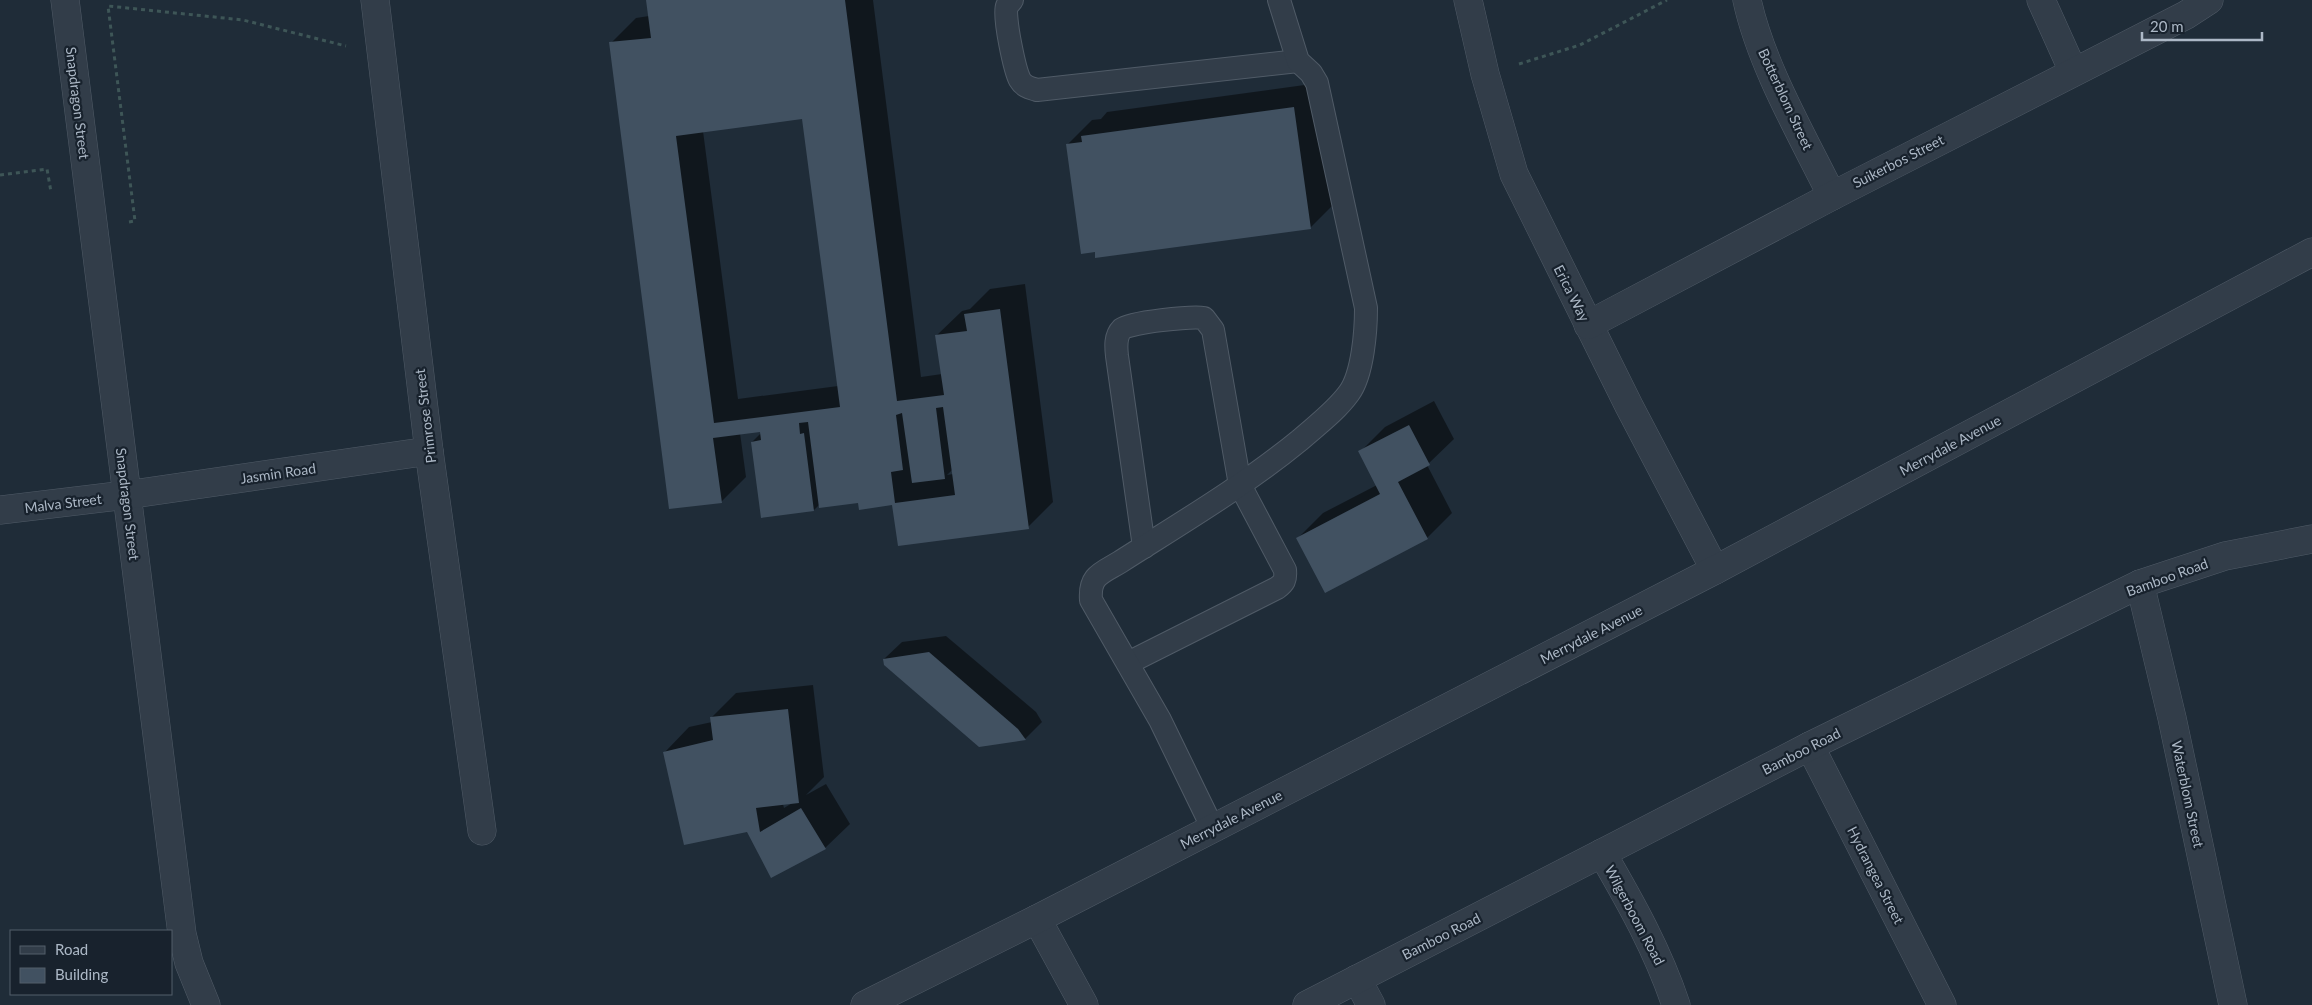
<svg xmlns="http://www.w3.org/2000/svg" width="2312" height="1005" viewBox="0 0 2312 1005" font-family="Lato,sans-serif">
<rect width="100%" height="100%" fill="#1f2c38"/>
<g fill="#0007" fill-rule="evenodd">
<path d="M 647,0 L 873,0 L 921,377 L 942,374 L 937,335 L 962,311 L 970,309 L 990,289 L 1025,284 L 1053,502 L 1028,527 L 893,504 L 859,502 L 820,504 L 814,510 L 752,442 L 764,430 L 740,433 L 746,477 L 721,502 L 611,43 L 636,18 L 649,16 ZM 803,118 L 838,386 L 738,399 L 703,131 ZM 953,469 L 953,474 L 947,475 Z"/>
<polygon points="1319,83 1335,203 1310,228 1096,251 1067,145 1092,120 1101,119 1107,112"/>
<polygon points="1434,401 1454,439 1427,465 1452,513 1427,538 1298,538 1323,513 1377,485 1360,452 1385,427"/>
<polygon points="946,636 1036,712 1042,722 1025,739 884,659 902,642"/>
<path d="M 813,685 L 824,777 L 806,795 L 826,784 L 850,824 L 825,848 L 748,831 L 665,752 L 689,727 L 712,722 L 711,718 L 736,693 ZM 794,802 L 784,808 L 783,804 Z"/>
</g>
<g fill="#415161" fill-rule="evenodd">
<path d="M 646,0 L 845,0 L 897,401 L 944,395 L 935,335 L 967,331 L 964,314 L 1000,309 L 1029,529 L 898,546 L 892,505 L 859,510 L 858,503 L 819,508 L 808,422 L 799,423 L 800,434 L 804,433 L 814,511 L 761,518 L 751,442 L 761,440 L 760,432 L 713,438 L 722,503 L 669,509 L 609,42 L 651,38 ZM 802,119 L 840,407 L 714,423 L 676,136 ZM 943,407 L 955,495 L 895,503 L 891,472 L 903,470 L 896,415 L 902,413 L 912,483 L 945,479 L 936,408 Z"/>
<polygon points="1294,107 1311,229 1095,258 1095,252 1081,254 1066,144 1082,142 1081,136"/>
<polygon points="1409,425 1430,465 1398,482 1428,539 1325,593 1296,538 1380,494 1358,451"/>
<polygon points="929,652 1018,729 1026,740 979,747 884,665 883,659"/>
<polygon points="788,709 799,803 756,808 760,832 801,808 826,849 771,878 747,832 684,845 663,752 713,740 710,717"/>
</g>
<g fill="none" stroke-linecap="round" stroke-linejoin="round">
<defs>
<g id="service">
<path d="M 1012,0 C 1012,0 1007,6 1007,6 C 1003,16 1015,71 1020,80 C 1024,87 1031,88 1037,90 L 1298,61"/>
<path d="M 1128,663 L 1277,588 C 1284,583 1286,580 1285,570 L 1240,485 L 1213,330 L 1204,318 C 1192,316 1131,322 1122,329 C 1115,336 1116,347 1117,356 L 1144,547"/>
<path d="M 1213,829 L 1160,720 L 1091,600 C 1089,575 1102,573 1120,562 C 1181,523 1244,486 1300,440 C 1317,425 1336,411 1349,393 C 1363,374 1366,330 1366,308 L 1317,83 L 1311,73 L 1298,61 L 1279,0"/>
</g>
<g id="minor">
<polyline points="65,0 182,934 189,963 206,1005"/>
<polyline points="375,0 429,451 482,831"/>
<polyline points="1468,0 1485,74 1514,174 1629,406 1715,570"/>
<path d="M 1747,0 C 1761,65 1802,135 1832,196"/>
<polyline points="2041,0 2073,71"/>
<polyline points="1588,325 1832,196 2186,15 2209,0"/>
<polyline points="0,510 126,495 429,451"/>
<polyline points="2140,584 2172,718 2233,1005"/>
<polyline points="1810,746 1942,1005"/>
<path d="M 1602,853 C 1631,903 1658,951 1676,1005"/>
<polyline points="1037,919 1084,1005"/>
<polyline points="1357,979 1371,1005"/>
<polyline points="1307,1005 1810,746 2140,584 2225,556 2312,539"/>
</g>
<polyline id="tertiary" points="865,1005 1037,919 1715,570 2312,252"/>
</defs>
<use href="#service" stroke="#505b67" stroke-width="24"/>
<use href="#minor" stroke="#505b67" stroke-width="29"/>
<use href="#tertiary" stroke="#505b67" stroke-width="29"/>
<g stroke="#3e5657" stroke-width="3" stroke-dasharray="4 4" stroke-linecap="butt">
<polyline points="1519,64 1580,45 1667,0"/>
<polyline points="0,175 47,169 51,192"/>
<polyline points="129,222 135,221 108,6 243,20 346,46"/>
</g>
<use href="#service" stroke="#323d49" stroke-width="22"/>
<use href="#minor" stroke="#323d49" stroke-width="28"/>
<use href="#tertiary" stroke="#323d49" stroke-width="28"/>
</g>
<g text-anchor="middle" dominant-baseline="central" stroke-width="4.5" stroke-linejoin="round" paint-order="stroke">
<g font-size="14" fill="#acb8c6" stroke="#18222d">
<text transform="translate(1786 99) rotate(65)">Botterblom Street</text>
<text transform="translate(78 103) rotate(83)">Snapdragon Street</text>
<text transform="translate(1898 161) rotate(-27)">Suikerbos Street</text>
<text transform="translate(1572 293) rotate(63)">Erica Way</text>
<text transform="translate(425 416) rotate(-97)">Primrose Street</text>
<text transform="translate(1950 445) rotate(-28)">Merrydale Avenue</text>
<text transform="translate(278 473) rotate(-8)">Jasmin Road</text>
<text transform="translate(63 503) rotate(-7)">Malva Street</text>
<text transform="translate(128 504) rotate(83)">Snapdragon Street</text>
<text transform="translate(2167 577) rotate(-20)">Bamboo Road</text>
<text transform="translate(1591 634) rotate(-27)">Merrydale Avenue</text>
<text transform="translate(1801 751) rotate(-27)">Bamboo Road</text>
<text transform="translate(2188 794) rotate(78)">Waterblom Street</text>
<text transform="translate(1231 819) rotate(-27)">Merrydale Avenue</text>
<text transform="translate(1876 875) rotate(63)">Hydrangea Street</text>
<text transform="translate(1635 915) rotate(62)">Wilgerboom Road</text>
<text transform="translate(1441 936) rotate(-27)">Bamboo Road</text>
</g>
</g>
<rect x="10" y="930" width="162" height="65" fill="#18222d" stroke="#535e6a"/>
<rect x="20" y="946" width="25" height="8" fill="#323d49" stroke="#535e6a"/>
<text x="55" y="955" font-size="15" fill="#acb8c6">Road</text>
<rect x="20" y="968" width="25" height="15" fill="#415161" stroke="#535e6a"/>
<text x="55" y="980" font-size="15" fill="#acb8c6">Building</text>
<path d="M2142 32v8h120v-8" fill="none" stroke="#acb8c6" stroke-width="2.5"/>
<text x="2150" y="32" font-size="15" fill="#acb8c6" stroke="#18222d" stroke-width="4" paint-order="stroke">20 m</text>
</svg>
